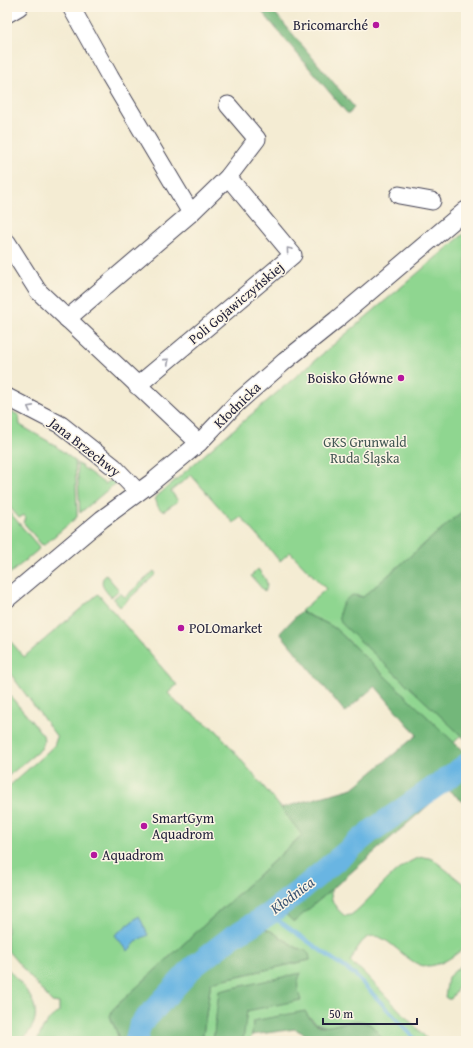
<svg xmlns="http://www.w3.org/2000/svg" width="473" height="1048" viewBox="0 0 473 1048" font-family="'Gentium Book Plus',serif">
<rect width="100%" height="100%" fill="#fcf5e5"/>
<filter id="ink" filterUnits="userSpaceOnUse"><feTurbulence type="fractalNoise" baseFrequency=".025" numOctaves="2"/><feDisplacementMap in="SourceGraphic" scale="8" xChannelSelector="R" yChannelSelector="G"/><feConvolveMatrix kernelMatrix="1 2 1 2 8 2 1 2 1" color-interpolation-filters="sRGB"/></filter>
<filter id="wash" filterUnits="userSpaceOnUse"><feTurbulence type="fractalNoise" baseFrequency=".012" numOctaves="4" result="noise"/><feDisplacementMap in="SourceGraphic" scale="16" xChannelSelector="R" yChannelSelector="G"/><feGaussianBlur stdDeviation="0.9" result="paint"/><feColorMatrix in="noise" values="0 0 0 0 0 0 0 0 0 0 0 0 0 0 0 0 0 1.4 0 .05"/><feComposite in="paint" operator="in"/></filter>
<g filter="url(#wash)">
<rect width="100%" height="100%" fill="#f4ecd3"/>
<g fill="#8fd690" stroke="#587c66">
<path d="M 466,232 L 466,508 L 363,597 L 357,595 L 341,622 L 461,735 L 454,743 L 337,630 C 326,621 313,619 301,611 L 326,589 L 290,552 L 280,561 L 241,517 L 233,523 L 191,475 L 171,491 L 178,501 L 165,510 L 162,511 L 158,507 L 155,498 L 220,441 Z"/>
<polygon points="7,410 19,415 20,425 53,444 75,461 77,509 77,517 44,545 41,544 23,522 26,518 24,515 19,518 7,504"/>
<polygon points="77,463 105,484 113,479 117,482 80,513"/>
<polygon points="7,509 39,547 38,550 7,576"/>
<path d="M 258,569 C 264,577 270,582 265,592 L 251,576 Z"/>
<polygon points="154,571 156,574 120,607 113,599 120,593 125,597"/>
<path d="M 106,575 L 119,590 L 111,597 C 106,591 100,586 103,578 Z"/>
<path d="M 98,594 L 177,685 L 168,693 L 178,704 L 217,731 L 303,834 L 113,1009 L 111,1019 L 117,1033 L 119,1041 L 37,1041 C 43,1028 46,1019 59,1012 L 59,1003 L 52,1002 L 7,950 L 7,788 L 54,746 L 57,737 L 7,669 L 7,637 L 24,657 Z"/>
<polygon points="7,692 43,735 44,740 41,749 7,777"/>
<path d="M 423,857 L 429,858 L 434,860 L 466,886 L 466,946 C 456,955 440,967 425,966 C 402,964 379,916 359,946 C 355,951 353,957 350,962 L 362,971 L 429,1041 L 383,1041 L 369,1024 L 343,1023 L 327,1027 L 316,1023 L 307,1015 L 253,1021 L 252,1035 L 249,1041 L 243,1041 L 245,1012 L 297,991 L 298,979 L 300,974 L 220,991 L 213,1041 L 202,1041 L 211,982 L 310,960 L 305,950 L 297,948 L 271,931 L 252,926 L 283,905 L 286,915 L 294,921 L 331,890 C 330,901 336,909 345,916 L 351,915 C 373,899 397,861 423,857 Z"/>
<polygon points="466,961 466,982 460,984 451,999 448,999 445,997 448,977"/>
<path d="M 7,968 C 28,992 51,1012 21,1041 L 7,1041 Z"/>
</g>
<g fill="#73b77a" stroke="#4a6c5a">
<polygon points="258,7 270,7 354,107 350,113 347,113"/>
<path d="M 466,508 L 466,740 L 343,625 C 335,615 342,599 353,595 L 363,597 Z"/>
<path d="M 301,611 C 313,619 326,621 337,630 L 466,754 L 466,763 L 371,831 L 301,888 L 268,913 L 232,936 L 193,966 L 139,1024 L 136,1041 L 119,1041 L 117,1033 L 110,1016 L 113,1009 L 302,835 L 281,808 L 353,788 L 417,735 L 375,686 L 345,712 L 280,633 Z"/>
<path d="M 466,767 L 466,804 L 447,789 L 294,922 C 287,917 285,912 283,905 L 372,833 Z"/>
<polygon points="252,926 271,931 297,948 305,950 309,954 310,958 310,960 211,982 202,1041 137,1041 141,1025 194,968"/>
<path d="M 301,973 C 296,983 297,990 301,1000 L 247,1011 L 243,1041 L 213,1041 L 219,991 Z"/>
<path d="M 305,1011 C 322,1044 346,1011 369,1024 C 375,1027 380,1036 383,1041 L 318,1041 L 295,1029 L 252,1035 L 253,1021 Z"/>
</g>
<polygon fill="#69b5e2" stroke="#466c8e" points="139,916 148,935 138,940 128,951 115,935"/>
<g fill="none" stroke-linecap="round" stroke-linejoin="round">
<polyline stroke="#69b5e2" stroke-width="4" points="269,914 354,974 417,1041"/>
<polyline stroke="#69b5e2" stroke-width="23" points="136,1041 140,1025 193,967 232,937 269,914 303,888 370,832 466,765"/>
</g>
</g>
<g filter="url(#ink)">
<g fill="none" stroke-linecap="round" stroke-linejoin="round">
<defs>
<g id="minor">
<polyline points="71,7 110,77 191,213"/>
<polyline points="7,14 19,7"/>
<polyline points="399,195 432,201"/>
<polyline points="7,242 38,291 199,443"/>
<polyline points="67,319 191,213 228,177 257,139 228,105"/>
<polyline points="137,386 293,255 228,177"/>
<polyline points="7,397 61,425 114,467 138,492"/>
<polyline points="7,599 102,519 151,483 199,443 237,403 285,361 336,320 466,210"/>
</g>
</defs>
<use href="#minor" stroke="#424052" stroke-width="19"/>
<use href="#minor" stroke="#fff" stroke-width="17"/>
</g>
<defs><path id="oneway-chevron" d="M-2-3.5L2.5 0L-2 3.5" fill="none" stroke-width="1.6" stroke-linecap="round" stroke-linejoin="round"/></defs>
<g stroke="#9c9ca7">
<use href="#oneway-chevron" transform="translate(289 250) rotate(-130)"/>
<use href="#oneway-chevron" transform="translate(167 361) rotate(-40)"/>
<use href="#oneway-chevron" transform="translate(30 408) rotate(-152)"/>
</g>
</g>
<g fill="#b5179e" stroke="#fcf5e5" stroke-width="1.5">
<circle cx="376" cy="25" r="4"/>
<circle cx="401" cy="378" r="4"/>
<circle cx="181" cy="628" r="4"/>
<circle cx="144" cy="826" r="4"/>
<circle cx="94" cy="855" r="4"/>
</g>
<g text-anchor="middle" dominant-baseline="central" stroke-width="3" stroke-linejoin="round" paint-order="stroke">
<g font-size="14" fill="#22223b" stroke="#fcf5e5" text-anchor="start">
<text x="368" y="25" text-anchor="end">Bricomarché</text>
<text x="393" y="378" text-anchor="end">Boisko Główne</text>
<text x="189" y="628">POLOmarket</text>
<text x="152" y="818">SmartGym<tspan x="152" dy="16">Aquadrom</tspan></text>
<text x="102" y="855">Aquadrom</text>
</g>
<g font-size="14" fill="#22223b" stroke="#fcf5e5">
<text transform="translate(236 303) rotate(-40)">Poli Gojawiczyńskiej</text>
<text transform="translate(237 405) rotate(-44)">Kłodnicka</text>
<text transform="translate(85 447) rotate(38)">Jana Brzechwy</text>
</g>
<g font-size="14" fill="#435854" stroke="#fcf5e5">
<text x="365" y="442">GKS Grunwald<tspan x="365" dy="16">Ruda Śląska</tspan></text>
</g>
<g font-size="15" font-style="italic" fill="#3b5575" stroke="#fcf5e5">
<text transform="translate(292 895) rotate(-37)">Kłodnica</text>
</g>
</g>
<rect width="473" height="1048" fill="none" stroke="#fcf5e5" stroke-width="24"/>
<path d="M323 1018v6h94v-6" fill="none" stroke="#22223b" stroke-width="2"/>
<text x="329" y="1018" font-size="12" fill="#22223b" stroke="#fcf5e5" stroke-width="3" paint-order="stroke">50 m</text>
</svg>
